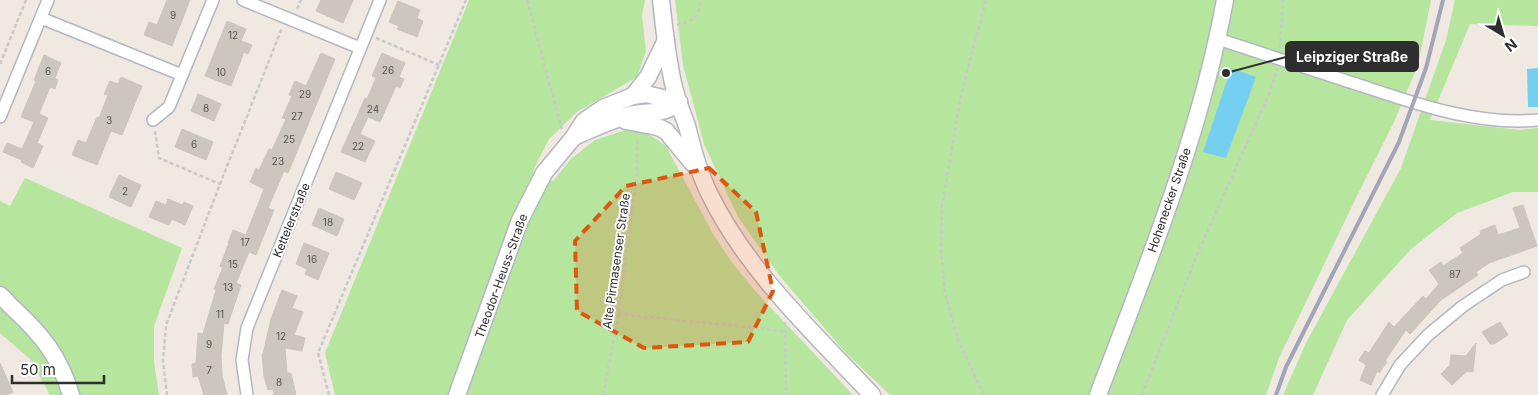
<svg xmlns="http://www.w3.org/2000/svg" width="1538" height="395" viewBox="0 0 1538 395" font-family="Inter,sans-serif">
<rect width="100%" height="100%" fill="#efe9e1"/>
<g fill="#b6e59e">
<polygon points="469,0 645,0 642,15 646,51 637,77 577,112 549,139 533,171 553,181 571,159 595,140 626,130 647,133 666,146 713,234 733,264 757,293 853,395 335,395 325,353"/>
<polygon points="675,0 1431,0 1418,65 1394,122 1354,202 1279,358 1266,395 890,395 845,352 779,275 738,217 704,144 683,65"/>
<polygon points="1455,0 1538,0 1538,26 1470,24 1430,120 1519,130 1538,128 1538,192 1513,192 1457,213 1411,249 1347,320 1313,395 1283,395 1306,343 1401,168 1446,40"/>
<polygon points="25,178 182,248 154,326 154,362 159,395 50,395 30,359 0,333 0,201 10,206"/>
</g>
<g fill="#75cff0">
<polygon points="1231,68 1256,77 1226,158 1203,152"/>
<polygon points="1538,68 1538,107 1528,107 1527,69"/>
</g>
<g fill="#cbc7bf" stroke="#cbc5ba">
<polygon points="167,0 190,0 172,46 144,35 149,22 157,25"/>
<polygon points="321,0 353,0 343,23 316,11"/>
<polygon points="398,1 420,10 417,18 423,21 417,37 397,29 399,26 389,22"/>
<polygon points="227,21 246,29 241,41 252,45 248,54 244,52 231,86 205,76"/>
<polygon points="321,53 335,59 288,173 284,171 268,208 274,210 256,255 249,252 236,283 241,285 228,324 224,323 221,356 222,375 227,395 204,395 198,376 193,377 192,364 196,363 198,333 203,334 216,290 214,289 223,267 220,266 229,243 228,243 233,230 246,235 264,189 250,182 256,168 259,170 269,149 272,150 286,119 282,118 292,96 289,95 295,81 306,86"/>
<polygon points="382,53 405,63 399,77 404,79 400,88 396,86 380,122 368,117 360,134 375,141 365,162 341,152 365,98 367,99 376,78 372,76"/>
<polygon points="44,55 61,63 55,78 58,80 55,89 50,87 39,114 48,118 37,143 43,146 33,168 21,162 22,160 3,152 7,143 22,149 34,122 21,117 36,81 34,80"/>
<polygon points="121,77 142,86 122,135 111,131 97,165 72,155 78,140 86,143 97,117 99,118 108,95 104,94 110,81 118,84"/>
<polygon points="198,94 221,104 214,121 191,111"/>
<polygon points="182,129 213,142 206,160 175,147"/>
<polygon points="336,172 362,183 354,200 329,189"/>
<polygon points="119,175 141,185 131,207 109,197"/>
<polygon points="168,199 182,205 184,202 193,206 185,225 172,219 169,225 149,217 156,201 166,205"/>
<polygon points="1523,205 1537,246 1489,263 1476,272 1478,275 1441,300 1410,334 1406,330 1385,361 1387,362 1379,373 1377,371 1371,385 1360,380 1366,365 1359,360 1365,351 1369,353 1389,322 1394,327 1423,296 1426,299 1439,284 1429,270 1441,262 1443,266 1463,253 1460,248 1481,234 1480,231 1495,225 1498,235 1520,228 1513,208"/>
<polygon points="319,208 344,219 337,236 312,225"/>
<polygon points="304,243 329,253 318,280 305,274 307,269 296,264"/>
<polygon points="282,290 297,296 292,308 303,312 294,335 305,338 302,351 285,348 287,373 291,373 296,395 274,395 273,389 268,390 264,376 262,354 263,354 271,319"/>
<polygon points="1500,322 1508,335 1494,344 1490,344 1482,332"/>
<polygon points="1476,343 1473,372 1467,371 1452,385 1441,374 1450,365 1451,355 1466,356"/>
<polygon points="0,363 13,392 6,395 0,395"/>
</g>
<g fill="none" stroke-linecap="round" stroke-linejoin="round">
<defs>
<g id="street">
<polyline points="243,0 360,48"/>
<polyline points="41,18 182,75"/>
<path d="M 1218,39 C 1264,54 1310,69 1356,84 C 1414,103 1476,126 1538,120"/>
<polyline points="0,117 48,0"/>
<polyline points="153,120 169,107 213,0"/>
<polyline points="247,395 242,360 247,328 380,0"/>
<polyline points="1382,395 1400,365 1428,335 1463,306 1502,280 1524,272"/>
</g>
<g id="secondary">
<path d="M 661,0 C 664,28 667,56 673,83 C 676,98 682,112 687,126 C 693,150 699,173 710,195 C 748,272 814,333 872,395"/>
<polyline points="633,96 648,77 666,40"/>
<polyline points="626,121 658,127 666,131 694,165"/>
<path d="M 576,136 C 593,129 616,117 635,114 C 651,111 665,115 679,102"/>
<path d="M 0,295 C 5,299 9,305 14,309 C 42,335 60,357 71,395"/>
<polyline points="457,395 520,220 544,173 573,138 584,121 603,108 633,96 646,94 679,102"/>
<path d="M 1098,395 C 1147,266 1200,136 1225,0"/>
</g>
</defs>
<use href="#street" stroke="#b4b7c1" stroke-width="14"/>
<use href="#secondary" stroke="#b4b7c1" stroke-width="19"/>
<g stroke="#c9c9c9" stroke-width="2.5" stroke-dasharray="4 2.5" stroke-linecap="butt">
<polyline points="527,0 562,130"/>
<polyline points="297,9 301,0"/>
<path d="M 677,25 C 695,20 698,19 701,0"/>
<polyline points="376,38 439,65"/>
<polyline points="1280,48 1283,0"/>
<polyline points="0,64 26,0"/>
<polyline points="155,131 159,158 220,184"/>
<polyline points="618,314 785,331"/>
<polyline points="785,322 786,395"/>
<polyline points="167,395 163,361 166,325 220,184 282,28"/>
<polyline points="329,395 318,353 466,0"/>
<polyline points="603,395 618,318 637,174 637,138"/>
<polyline points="984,395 958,340 945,292 941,251 942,206 961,95 986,0"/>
<polyline points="1142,395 1196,257 1272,87 1277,69"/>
</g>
<use href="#street" stroke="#fff" stroke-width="11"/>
<use href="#secondary" stroke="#fff" stroke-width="16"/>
<polyline stroke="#a3a6b8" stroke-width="4" points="1276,395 1286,367 1399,142 1426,68 1443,0"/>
</g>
<path fill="#df570e" fill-opacity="0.2" stroke="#df570e" stroke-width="4" stroke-dasharray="10 6" stroke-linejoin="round" d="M 709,168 L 756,212 L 773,291 L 748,342 L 644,348 L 577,311 L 575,241 L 626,186 Z"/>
<g text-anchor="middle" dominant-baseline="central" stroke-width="4" stroke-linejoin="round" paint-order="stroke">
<g font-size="10" fill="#555452">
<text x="173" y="15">9</text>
<text x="233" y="35">12</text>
<text x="388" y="70">26</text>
<text x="48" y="71">6</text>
<text x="221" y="72">10</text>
<text x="305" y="94">29</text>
<text x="206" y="108">8</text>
<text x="373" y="109">24</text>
<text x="297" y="116">27</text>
<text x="109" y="120">3</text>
<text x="289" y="139">25</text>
<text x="194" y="144">6</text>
<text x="358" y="146">22</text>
<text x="278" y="161">23</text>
<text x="125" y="191">2</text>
<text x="328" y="222">18</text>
<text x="245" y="242">17</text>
<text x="312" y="259">16</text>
<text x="233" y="264">15</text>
<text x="1455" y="274">87</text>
<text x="228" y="287">13</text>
<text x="220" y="314">11</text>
<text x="281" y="336">12</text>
<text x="209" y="344">9</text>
<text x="209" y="370">7</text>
<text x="279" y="382">8</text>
</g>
<g font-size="12" fill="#2e2e2e" stroke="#fff">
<text transform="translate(1169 200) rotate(-71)">Hohenecker Straße</text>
<text transform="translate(291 220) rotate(-68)">Kettelerstraße</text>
<text transform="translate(616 261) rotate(-82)">Alte Pirmasenser Straße</text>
<text transform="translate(501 276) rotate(-70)">Theodor-Heuss-Straße</text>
</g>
</g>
<path fill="none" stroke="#2e2e2e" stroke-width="2" d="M1226 73L1286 57"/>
<circle fill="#2e2e2e" stroke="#fff" stroke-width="2" cx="1226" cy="73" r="5"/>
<rect fill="#2e2e2e" stroke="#2e2e2e" stroke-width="2" x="1286" y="42" width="132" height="29" rx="5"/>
<g font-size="14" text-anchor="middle" font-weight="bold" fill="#fff">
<text x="1352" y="62">Leipziger Straße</text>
</g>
<g transform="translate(1503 35) rotate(142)" stroke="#ffffff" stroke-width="4" paint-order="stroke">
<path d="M0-4L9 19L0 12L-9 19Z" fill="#2e2e2e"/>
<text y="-8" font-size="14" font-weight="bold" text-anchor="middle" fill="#2e2e2e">N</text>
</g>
<path d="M12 375v8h92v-8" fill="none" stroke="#2e2e2e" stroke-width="2.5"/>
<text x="20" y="375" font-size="15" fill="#2e2e2e" stroke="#ffffff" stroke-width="4" paint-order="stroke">50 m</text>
</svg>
